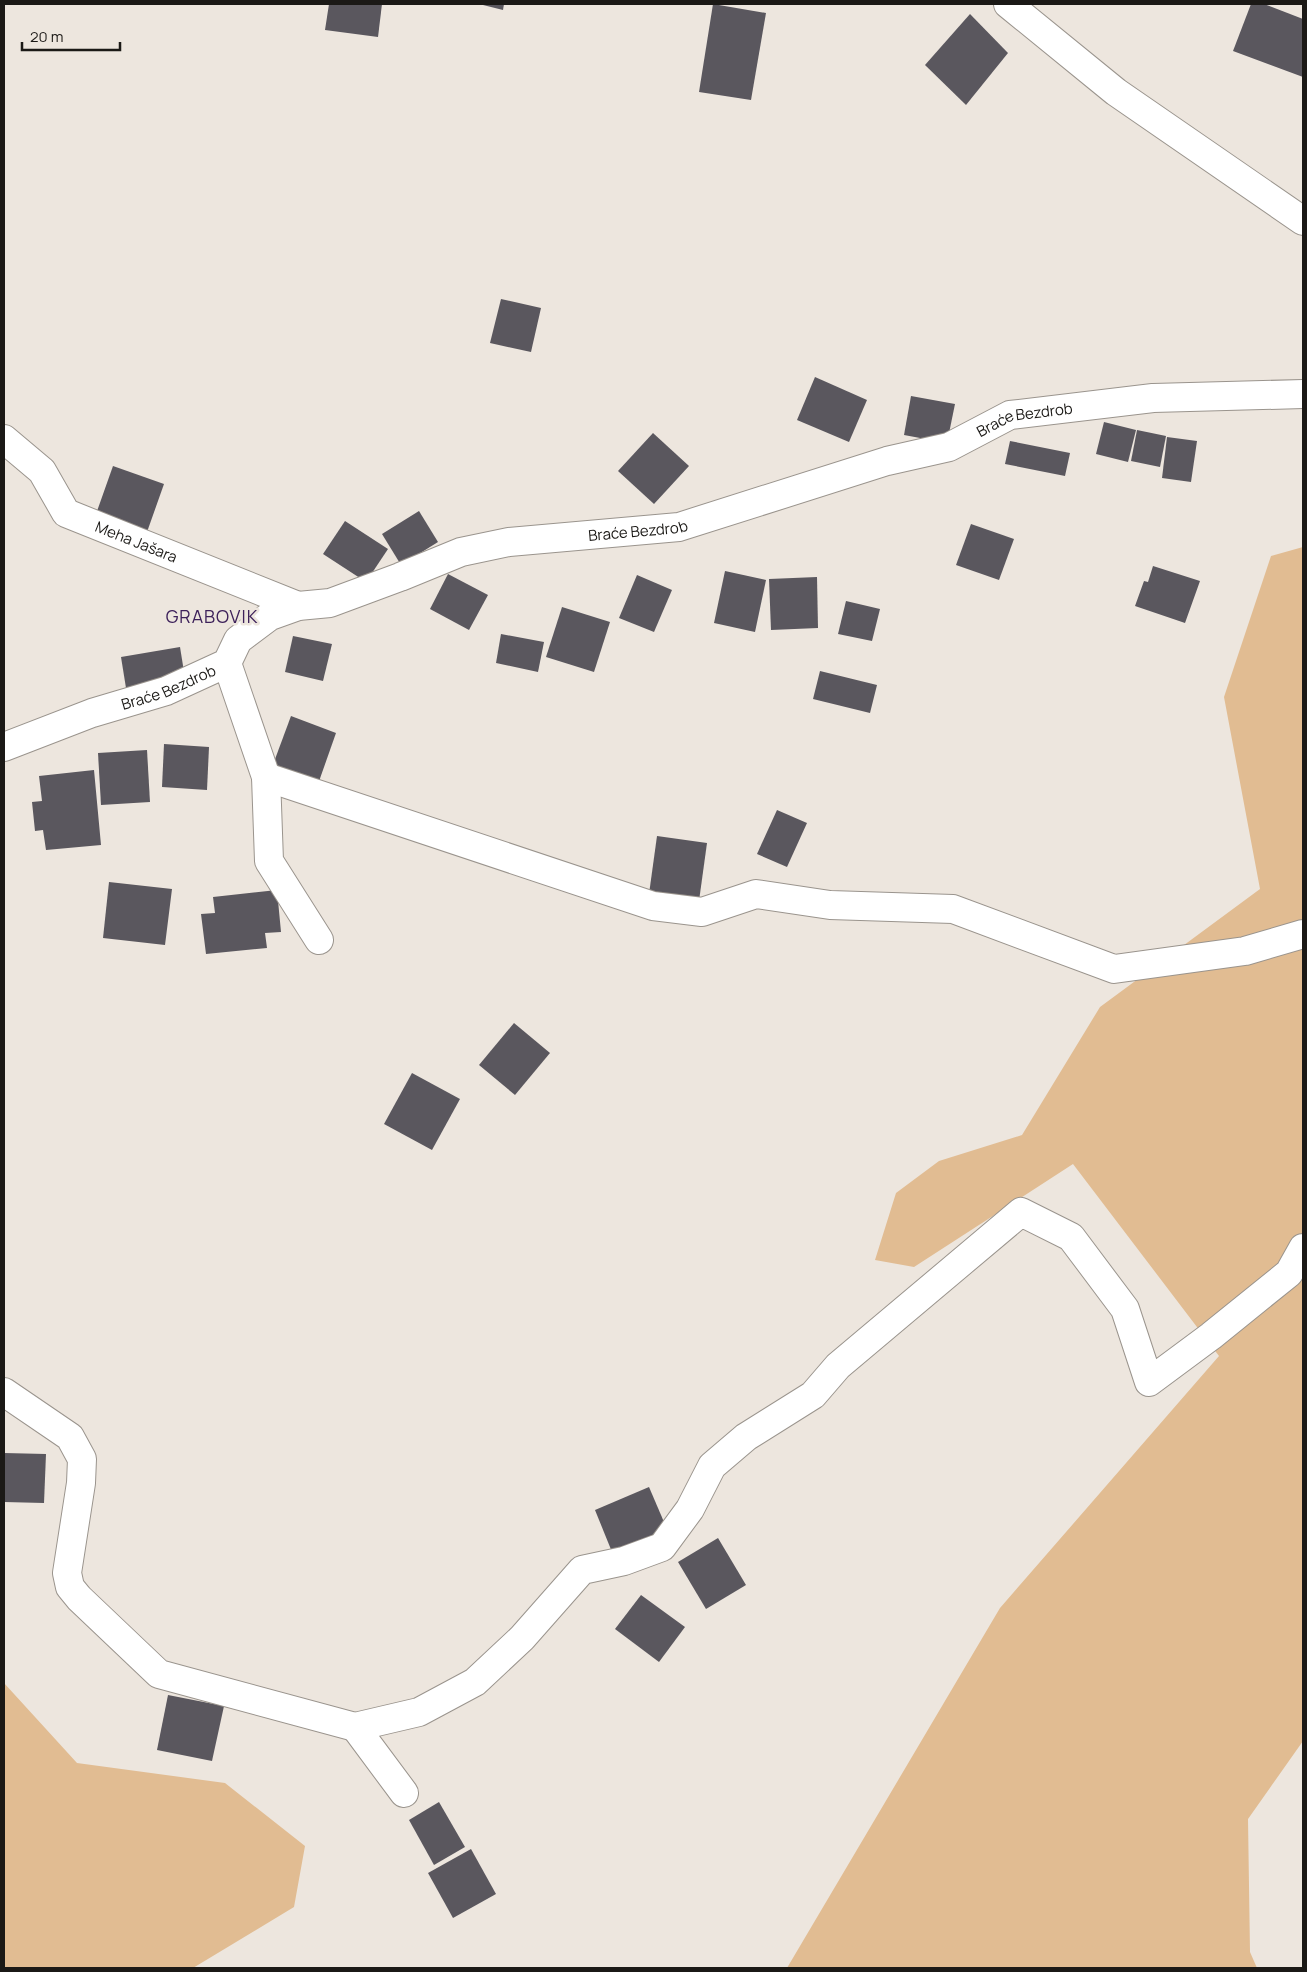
<svg xmlns="http://www.w3.org/2000/svg" width="1307" height="1972" viewBox="0 0 1307 1972" font-family="Manrope,sans-serif">
<rect width="100%" height="100%" fill="#ede6de"/>
<g fill="#e1bc92">
<polygon points="1303,547 1303,1741 1248,1819 1250,1952 1257,1968 787,1968 1000,1608 1219,1356 1073,1164 914,1267 875,1260 896,1193 939,1161 1022,1135 1100,1007 1260,889 1224,697 1271,556"/>
<polygon points="4,1683 77,1763 225,1783 305,1846 294,1907 193,1968 4,1968"/>
</g>
<g fill="#5a575e">
<polygon points="329,4 382,4 378,37 325,30"/>
<polygon points="479,4 504,4 503,10"/>
<polygon points="713,4 766,13 751,100 699,92"/>
<polygon points="1251,4 1264,4 1303,19 1303,77 1233,51"/>
<polygon points="970,14 1008,53 966,105 925,65"/>
<polygon points="501,299 541,308 531,352 490,343"/>
<polygon points="815,377 867,400 849,442 797,420"/>
<polygon points="911,396 955,404 947,443 904,435"/>
<polygon points="1104,422 1136,430 1128,462 1096,454"/>
<polygon points="1137,430 1166,436 1160,467 1131,461"/>
<polygon points="653,433 689,466 654,504 618,471"/>
<polygon points="1167,437 1197,441 1191,482 1162,478"/>
<polygon points="1010,441 1070,453 1065,476 1005,464"/>
<polygon points="113,466 164,484 147,532 96,514"/>
<polygon points="419,511 438,542 401,565 382,534"/>
<polygon points="345,521 388,549 366,582 323,554"/>
<polygon points="971,524 1014,539 999,580 956,565"/>
<polygon points="1153,566 1200,581 1185,623 1135,606 1144,581 1148,582"/>
<polygon points="725,571 766,580 755,632 714,623"/>
<polygon points="448,574 488,595 469,630 430,609"/>
<polygon points="637,575 672,590 654,632 619,618"/>
<polygon points="817,577 818,628 771,630 769,579"/>
<polygon points="846,601 880,609 872,641 838,634"/>
<polygon points="562,607 610,622 594,672 546,657"/>
<polygon points="501,634 544,642 538,672 496,663"/>
<polygon points="293,636 332,644 323,681 285,672"/>
<polygon points="180,647 185,678 126,688 121,657"/>
<polygon points="820,671 877,685 870,713 813,699"/>
<polygon points="291,716 336,733 317,787 271,770"/>
<polygon points="164,744 209,747 207,790 162,787"/>
<polygon points="147,750 150,802 101,805 98,753"/>
<polygon points="94,770 101,845 46,850 43,830 35,831 32,802 42,801 39,776"/>
<polygon points="777,810 807,823 787,867 757,854"/>
<polygon points="657,836 707,843 699,901 649,894"/>
<polygon points="109,882 172,889 165,945 103,938"/>
<polygon points="277,890 281,932 265,933 267,948 206,954 201,914 215,913 213,897"/>
<polygon points="514,1023 550,1053 515,1095 479,1065"/>
<polygon points="412,1073 460,1099 432,1150 384,1124"/>
<polygon points="4,1453 46,1454 44,1503 4,1502"/>
<polygon points="649,1487 667,1529 612,1552 595,1510"/>
<polygon points="718,1538 746,1585 706,1609 678,1562"/>
<polygon points="641,1595 685,1627 659,1662 615,1629"/>
<polygon points="168,1695 224,1706 212,1761 157,1750"/>
<polygon points="439,1802 465,1847 434,1865 409,1820"/>
<polygon points="471,1849 496,1894 453,1918 428,1873"/>
</g>
<g fill="none" stroke-linecap="round" stroke-linejoin="round">
<defs>
<g id="street">
<polyline points="1008,4 1116,92 1303,221"/>
<path id="s1" d="M 4,439 L 42,471 L 66,513 L 298,606"/>
<polyline points="227,663 266,777 269,861 319,940"/>
<path id="s2" d="M 4,747 L 92,713 L 166,691 L 227,663 L 238,640 L 270,616 L 298,606 L 330,603 L 400,577 L 461,552 L 509,542 L 679,527 L 887,461 L 949,447 L 1010,415 L 1153,398 L 1303,394"/>
<polyline points="266,777 653,906 702,912 756,894 830,905 953,909 1114,969 1245,951 1303,934"/>
<polyline points="4,1392 70,1437 82,1459 81,1483 67,1573 70,1587 79,1598 159,1674 355,1727 419,1712 475,1682 522,1638 582,1570 624,1561 662,1547 690,1509 712,1466 746,1437 813,1395 838,1366 1021,1212 1071,1237 1125,1309 1149,1382 1211,1336 1289,1273 1303,1248"/>
<polyline points="355,1727 404,1793"/>
</g>
</defs>
<use href="#street" stroke="#9a948d" stroke-width="30"/>
<use href="#street" stroke="#fff" stroke-width="28"/>
</g>
<g text-anchor="middle" dominant-baseline="central" stroke-width="5" stroke-linejoin="round" paint-order="stroke">
<g font-size="15" fill="#1b1916" stroke="#ede6de">
<text stroke="none"><textPath href="#s2" startOffset="1090">Braće Bezdrob</textPath></text>
<text stroke="none"><textPath href="#s2" startOffset="685">Braće Bezdrob</textPath></text>
<text stroke="none"><textPath href="#s1" startOffset="174">Meha Jašara</textPath></text>
<text stroke="none"><textPath href="#s2" startOffset="175">Braće Bezdrob</textPath></text>
</g>
<g font-size="18" letter-spacing="1" fill="#3d215a" stroke="#ede6de">
<text x="212" y="616">GRABOVIK</text>
</g>
</g>
<rect width="1307" height="1972" fill="none" stroke="#1b1916" stroke-width="10"/>
<path d="M22 42v8h98v-8" fill="none" stroke="#1b1916" stroke-width="2.5"/>
<text x="30" y="42" font-size="15" fill="#1b1916" stroke="#ede6de" stroke-width="4" paint-order="stroke">20 m</text>
</svg>
